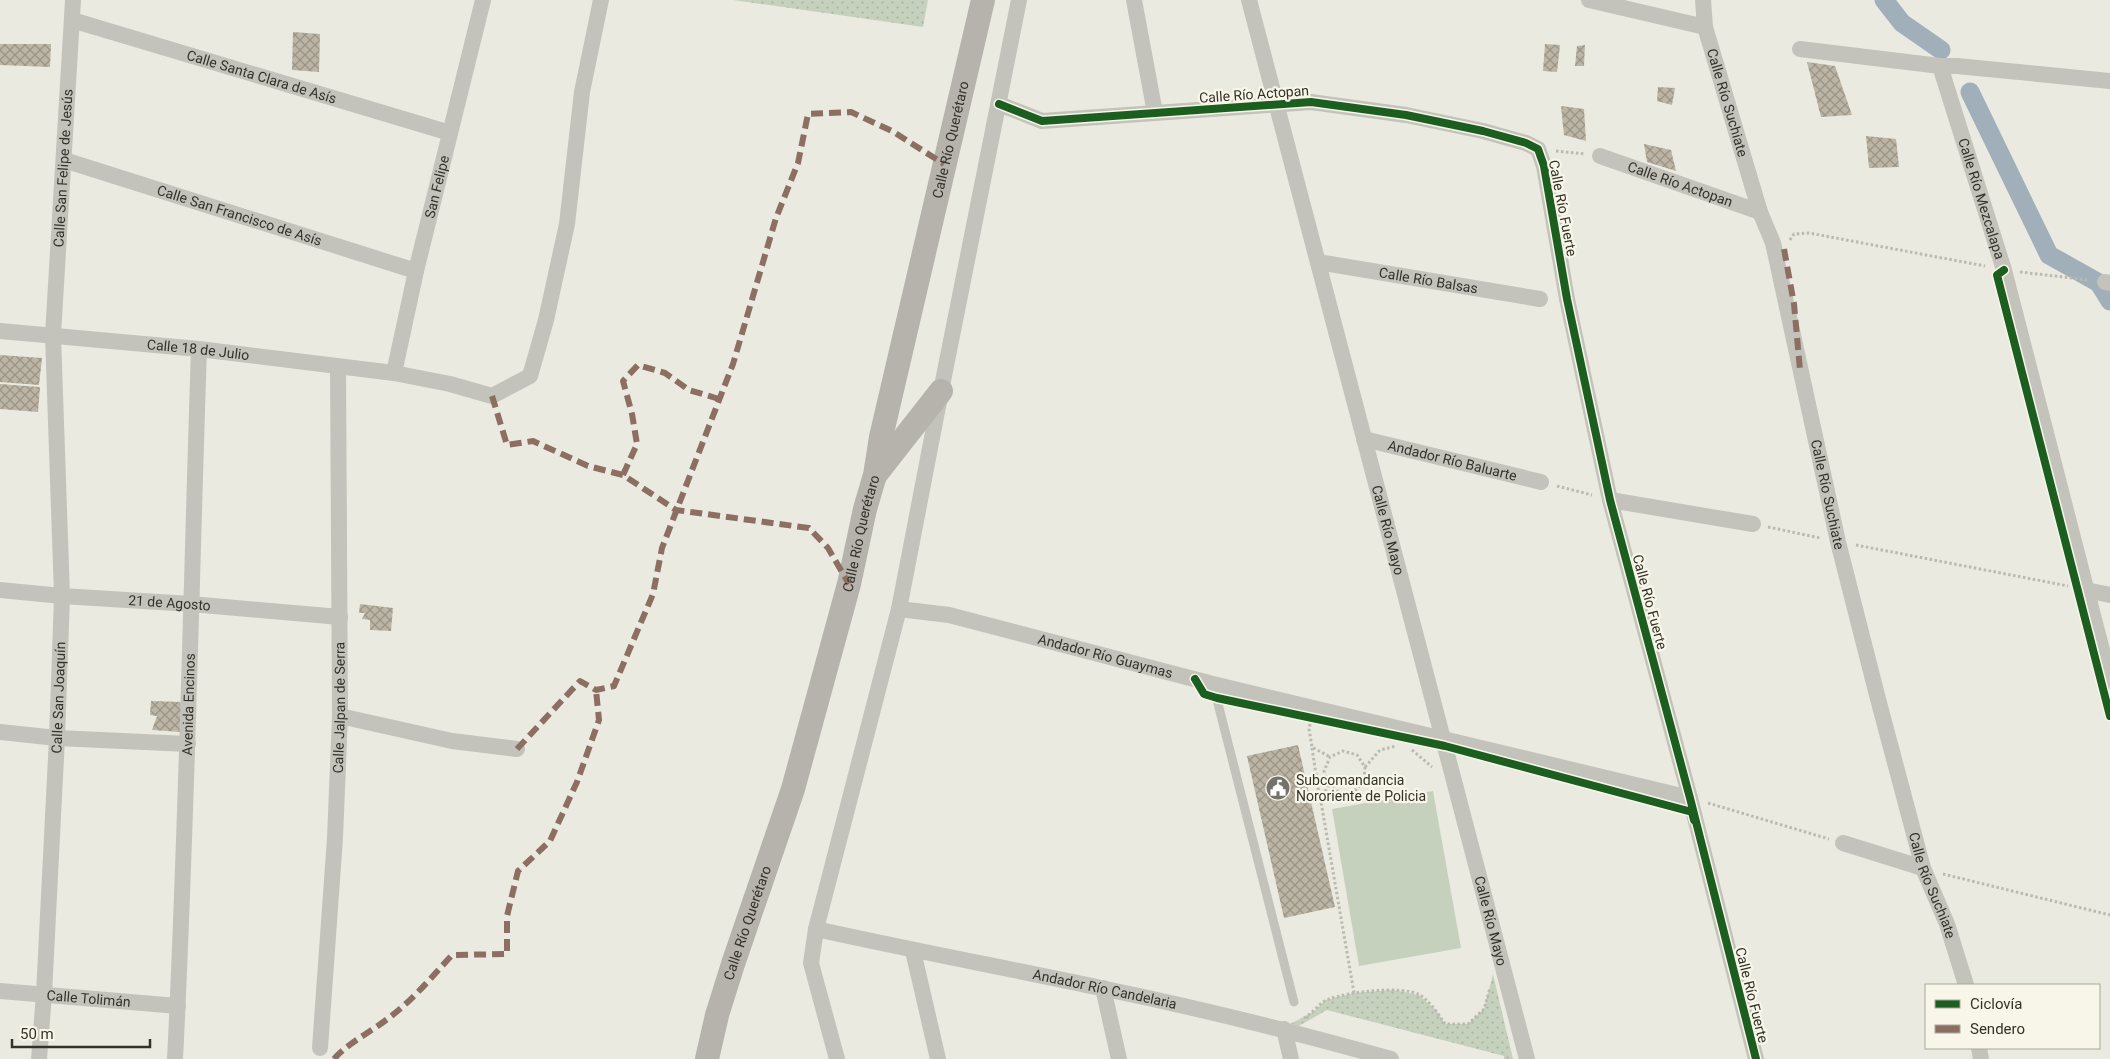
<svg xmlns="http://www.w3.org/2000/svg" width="2110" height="1059" viewBox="0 0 2110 1059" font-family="Roboto,sans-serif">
<defs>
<pattern id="grass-dots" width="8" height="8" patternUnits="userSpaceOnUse" patternTransform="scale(1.25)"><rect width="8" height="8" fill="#c5d1bd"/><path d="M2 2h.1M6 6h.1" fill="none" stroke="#aab4a2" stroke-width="1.8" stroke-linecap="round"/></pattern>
<pattern id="building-cross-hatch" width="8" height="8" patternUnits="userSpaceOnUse" patternTransform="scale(1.25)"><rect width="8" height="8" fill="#bcb5a5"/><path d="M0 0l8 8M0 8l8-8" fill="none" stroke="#9a9486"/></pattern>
</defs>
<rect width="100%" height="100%" fill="#ebeae1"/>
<g fill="url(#grass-dots)">
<polygon points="733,0 928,0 923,27"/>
<polygon points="1493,974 1513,1059 1504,1059 1504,1056 1327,1010 1297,1027 1286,1026 1313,1012 1326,1000 1354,993 1393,990 1419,995 1436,1010 1445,1024 1468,1024 1484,1009"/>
</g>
<polygon fill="#c5d1bd" points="1433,791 1461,948 1359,966 1332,809"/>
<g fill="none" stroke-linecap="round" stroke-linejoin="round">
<g stroke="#a0afb9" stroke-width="19">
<polyline points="1884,0 1902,23 1941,50"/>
<polyline points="1970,92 2049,255 2099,283 2110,301"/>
</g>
</g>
<g fill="url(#building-cross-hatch)">
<polygon points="293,32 320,34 319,72 292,70"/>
<polygon points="0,44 51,44 50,67 0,65"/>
<polygon points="1545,44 1560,45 1557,72 1543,71"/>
<polygon points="1585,45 1584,66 1575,66 1577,46"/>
<polygon points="1807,62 1835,66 1852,115 1821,117"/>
<polygon points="1658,87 1675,88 1672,105 1657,101"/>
<polygon points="1561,106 1584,109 1586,141 1564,135"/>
<polygon points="1866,136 1896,139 1899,167 1869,168"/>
<polygon points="1644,144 1671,150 1676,171 1647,162"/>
<polygon points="0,355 42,358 39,385 0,382"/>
<polygon points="0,384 40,387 38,412 0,409"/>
<polygon points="360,604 393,608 391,631 370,630 370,620 362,619 365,613 359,613"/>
<polygon points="151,701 182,702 181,732 152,730 157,716 150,715"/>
<polygon points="1298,745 1335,907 1284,918 1247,756"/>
</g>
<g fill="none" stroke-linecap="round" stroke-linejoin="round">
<g stroke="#bbbab1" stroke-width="3" stroke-dasharray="2.5 2.5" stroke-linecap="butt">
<polyline points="1556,151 1585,154"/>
<polyline points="1790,240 1794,234 1809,233 1985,266"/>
<polyline points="2020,272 2089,280"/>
<polyline points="1557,486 1592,495"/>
<polyline points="1768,527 1820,538"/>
<polyline points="1856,545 2068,586"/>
<polyline points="1310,724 1309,729 1312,747 1330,757"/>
<polyline points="1312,748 1320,801"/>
<polyline points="1412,750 1432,767"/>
<polyline points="1365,767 1380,750 1396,746"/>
<polyline points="1328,785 1340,793 1354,792 1364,781 1365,767 1357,755 1343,751 1330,757 1324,771 1328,785 1321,802 1354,993"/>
<polyline points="1708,803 1829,839"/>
<polyline points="1943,874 2110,915"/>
<path d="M 1304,1018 C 1313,1013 1320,1002 1329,999 C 1349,992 1401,985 1420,995 C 1431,1002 1438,1014 1445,1024 L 1468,1024 L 1484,1009 L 1490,988"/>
</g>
<polyline stroke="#c4c3bb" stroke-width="9" points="1213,684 1294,1002"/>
<g stroke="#c4c3bb" stroke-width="16">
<polyline points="1134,0 1155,113"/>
<path id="s1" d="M 1249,0 L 1527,1059"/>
<polyline points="1589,0 1705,27"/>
<path id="s2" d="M 1703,0 L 1705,27 L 1760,212 L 1773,243 L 1838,542 L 1878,699 L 1923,868 L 1947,924 L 1966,985"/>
<path id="s3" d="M 72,20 L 450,133"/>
<polyline points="1800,49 1940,66 1957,66 2110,81"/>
<path id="s4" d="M 1940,66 L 2004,270 L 2110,681"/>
<polyline points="999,104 1042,121 1311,102 1406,115 1483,131 1526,143 1538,149 1544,166 1567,299 1610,500 1690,798 1756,1059"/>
<path id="s5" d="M 1600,156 L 1760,212"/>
<path id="s6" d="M 64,160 L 416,271"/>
<path id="s7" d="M 1318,262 L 1540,299"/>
<polyline points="2105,282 2110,283"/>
<path id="s8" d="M 0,331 L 199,349 L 394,373 L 450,384 L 492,396 L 530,376 L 546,320 L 567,224 L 582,92 L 601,0"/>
<path id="s9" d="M 394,373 L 416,271 L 483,0"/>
<path id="s10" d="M 1364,439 L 1541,482"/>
<polyline points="1610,500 1753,524"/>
<path id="s11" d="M 0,590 L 62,596 L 191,604 L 340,617"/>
<polyline points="2086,590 2110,595"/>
<path id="s12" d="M 899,609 L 949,615 L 1213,684 L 1690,798"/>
<polyline points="340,716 452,741 517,749"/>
<polyline points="0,732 57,738 188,744"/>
<polyline points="1843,843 1923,868"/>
<path id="s13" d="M 816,929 C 911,950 1006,968 1101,988 C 1199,1008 1295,1032 1391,1059"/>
<polyline points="913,951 938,1059"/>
<polyline points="1103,988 1119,1059"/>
<path id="s14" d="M 0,991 L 178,1006"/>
<polyline points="1284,1029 1291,1059"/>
<path id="s15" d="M 320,1048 L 335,838 L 340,716 L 338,367"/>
<polyline points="1979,1048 1981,1059"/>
<path id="s16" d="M 39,1059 L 44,994 L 57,738 L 62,596 L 53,335 L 73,0"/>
<path id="s17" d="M 175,1059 C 187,822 191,586 199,349"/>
<polyline points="837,1059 811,963 816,929 899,609 941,391 1019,0"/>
</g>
<g stroke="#b5b3ab" stroke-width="24">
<polyline points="876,474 941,391"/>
<path id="s18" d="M 707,1059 L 717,1015 L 733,964 L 793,789 L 849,584 L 865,509 L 875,475 L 881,437 L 983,0"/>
</g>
<g stroke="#8d6e63" stroke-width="6" stroke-dasharray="12 6" stroke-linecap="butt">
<polyline points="1784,249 1794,304 1800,370"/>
<polyline points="492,396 507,445 533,441 588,466 623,475 676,510 809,528 828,548 849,584"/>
<polyline points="623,475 637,444 632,414 623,381 638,365 665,373 689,390 719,399"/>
<polyline points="517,749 580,681 596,690 614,686 653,594 662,548 733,364 776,218 798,163 808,114 851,112 892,131 944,164"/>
<path d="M 334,1059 C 348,1043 369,1033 386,1020 C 411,1002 431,978 452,955 L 507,954 L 507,916 L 518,871 L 550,841 L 577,782 L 599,720 L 596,690"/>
</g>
<defs>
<g id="cycleway">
<polyline points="999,104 1042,121 1311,102 1406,115 1483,131 1526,143 1538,149 1544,166 1567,299 1610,500 1690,798 1756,1059"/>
<polyline points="2004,270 1997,275 2110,716"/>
<polyline points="1195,679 1204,694 1217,698 1445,746 1692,812 1694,820"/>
</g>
</defs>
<use href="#cycleway" stroke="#f7f6e9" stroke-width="11"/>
<use href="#cycleway" stroke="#1b5e20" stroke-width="8"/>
</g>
<defs>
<symbol id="civic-disc" viewBox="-11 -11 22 22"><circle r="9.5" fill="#747269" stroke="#f7f6e9"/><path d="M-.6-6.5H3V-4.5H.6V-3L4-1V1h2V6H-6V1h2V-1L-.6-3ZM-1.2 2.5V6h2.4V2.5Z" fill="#fff"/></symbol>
</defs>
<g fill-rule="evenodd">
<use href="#civic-disc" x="1264" y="774" width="28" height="28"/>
</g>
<g text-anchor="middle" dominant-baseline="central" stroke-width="4.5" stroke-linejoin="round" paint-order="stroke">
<g font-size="14" fill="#343129" stroke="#f7f6e9">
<text stroke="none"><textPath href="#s3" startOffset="198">Calle Santa Clara de Asís</textPath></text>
<text transform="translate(1254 94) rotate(-4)">Calle Río Actopan</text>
<text stroke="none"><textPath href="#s2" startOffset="106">Calle Río Suchiate</textPath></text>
<text stroke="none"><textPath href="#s18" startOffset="952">Calle Río Querétaro</textPath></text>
<text stroke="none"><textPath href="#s16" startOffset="892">Calle San Felipe de Jesús</textPath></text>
<text stroke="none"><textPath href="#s5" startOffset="85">Calle Río Actopan</textPath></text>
<text stroke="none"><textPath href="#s9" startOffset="191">San Felipe</textPath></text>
<text stroke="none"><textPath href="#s4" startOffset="139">Calle Río Mezcalapa</textPath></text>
<text transform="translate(1563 208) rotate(79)">Calle Río Fuerte</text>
<text stroke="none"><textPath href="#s6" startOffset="184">Calle San Francisco de Asís</textPath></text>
<text stroke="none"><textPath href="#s7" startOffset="112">Calle Río Balsas</textPath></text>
<text stroke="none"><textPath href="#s8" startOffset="199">Calle 18 de Julio</textPath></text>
<text stroke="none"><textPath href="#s10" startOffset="91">Andador Río Baluarte</textPath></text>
<text stroke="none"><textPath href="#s2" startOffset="511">Calle Río Suchiate</textPath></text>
<text stroke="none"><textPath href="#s1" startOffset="548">Calle Río Mayo</textPath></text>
<text stroke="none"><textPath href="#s18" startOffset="548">Calle Río Querétaro</textPath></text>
<text transform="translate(1650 602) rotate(75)">Calle Río Fuerte</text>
<text stroke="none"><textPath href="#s11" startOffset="170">21 de Agosto</textPath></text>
<text stroke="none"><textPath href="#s12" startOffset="212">Andador Río Guaymas</textPath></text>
<text stroke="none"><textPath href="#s16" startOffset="362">Calle San Joaquín</textPath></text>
<text stroke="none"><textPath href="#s17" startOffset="355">Avenida Encinos</textPath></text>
<text stroke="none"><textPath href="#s15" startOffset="341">Calle Jalpan de Serra</textPath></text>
<text stroke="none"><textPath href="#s2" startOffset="916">Calle Río Suchiate</textPath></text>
<text stroke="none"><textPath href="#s1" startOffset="952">Calle Río Mayo</textPath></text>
<text stroke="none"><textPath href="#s18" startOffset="142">Calle Río Querétaro</textPath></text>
<text stroke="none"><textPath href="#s13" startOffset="295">Andador Río Candelaria</textPath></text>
<text transform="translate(1752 995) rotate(76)">Calle Río Fuerte</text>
<text stroke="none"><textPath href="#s14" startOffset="89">Calle Tolimán</textPath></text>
</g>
<g font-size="14" fill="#343129" stroke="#f7f6e9" text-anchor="start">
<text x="1296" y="780">Subcomandancia<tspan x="1296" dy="16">Nororiente de Policia</tspan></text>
</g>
</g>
<rect x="1925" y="984" width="175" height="65" fill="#f7f6e9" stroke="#a9a79c"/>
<rect x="1935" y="1000" width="25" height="8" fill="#1b5e20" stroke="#a9a79c"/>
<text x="1970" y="1009" font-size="15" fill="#343129">Ciclovía</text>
<rect x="1935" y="1025" width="25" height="8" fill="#8d6e63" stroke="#a9a79c"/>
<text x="1970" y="1034" font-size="15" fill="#343129">Sendero</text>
<path d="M12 1039v8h138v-8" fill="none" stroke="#343129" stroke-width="2.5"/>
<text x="20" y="1039" font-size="15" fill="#343129" stroke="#f7f6e9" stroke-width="4" paint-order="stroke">50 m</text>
</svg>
